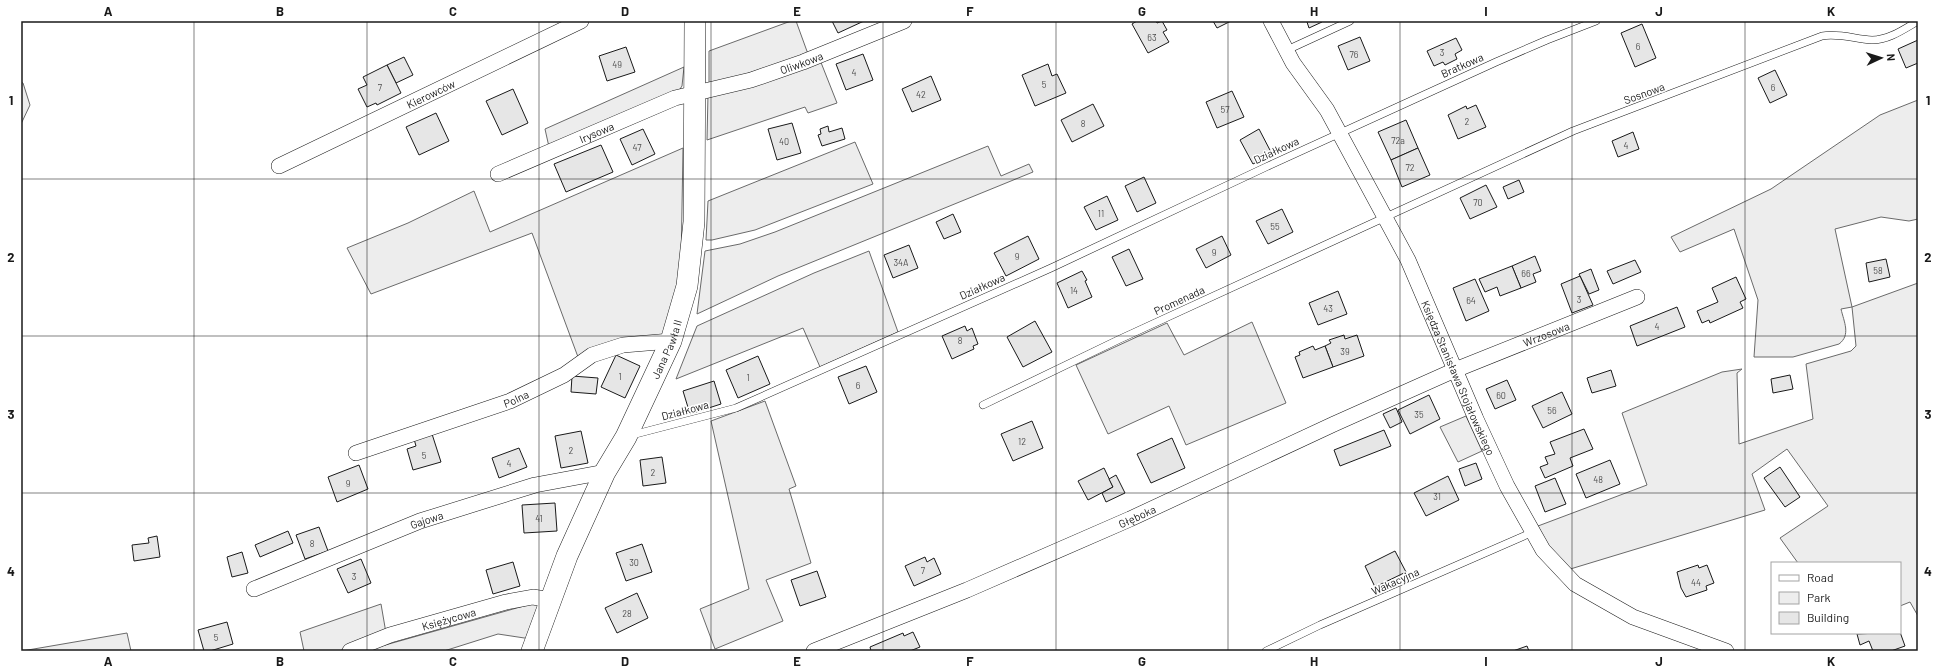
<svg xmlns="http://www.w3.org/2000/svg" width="1939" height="672" viewBox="0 0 1939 672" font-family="Barlow,sans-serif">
<rect width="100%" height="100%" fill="#fff"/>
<g fill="#ededed" stroke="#6a6a6a">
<polygon points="791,21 796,21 808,54 709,86 709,51"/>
<polygon points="820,60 837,103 808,113 805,107 707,140 708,94"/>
<polygon points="684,67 682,86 678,92 549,147 545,129"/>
<polygon points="21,82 23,83 30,105 21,124"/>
<path d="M 1918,100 L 1918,219 L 1909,221 L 1881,217 L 1835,229 L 1852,307 L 1918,283 L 1918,616 L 1910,602 L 1900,606 L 1900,563 L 1798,563 L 1780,538 L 1828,506 L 1787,449 L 1752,474 L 1765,510 L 1567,570 L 1550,551 L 1538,526 L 1647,485 L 1622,413 L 1722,372 L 1742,369 L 1737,373 L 1739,444 L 1813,419 L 1806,364 L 1851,351 L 1856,346 L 1852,307 L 1841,309 C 1844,322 1851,335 1839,344 L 1793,357 L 1754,357 L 1758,300 L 1734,229 L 1680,252 L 1671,237 L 1771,189 L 1880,115 Z"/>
<polygon points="855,142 873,184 755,230 712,240 706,240 708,201"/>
<polygon points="988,146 1001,176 1029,164 1033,172 778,276 697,314 705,251 740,244 775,232"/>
<polygon points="683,148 681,268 665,338 578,357 532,233 371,294 347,248 408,223 474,191 490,232"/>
<polygon points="869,251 898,332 820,367 803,328 676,379 697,326 814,273"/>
<polygon points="1252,322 1286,403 1186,445 1169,406 1108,434 1076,365 1167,323 1184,355"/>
<polygon points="765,401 796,486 789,489 811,563 766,580 783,621 715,649 700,609 749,589 711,421"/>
<polygon points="1466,416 1482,451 1458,462 1440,427"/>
<polygon points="538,602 543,604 531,639 498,634 444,651 364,651"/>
<polygon points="381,604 386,633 339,651 304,651 300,632"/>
<polygon points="127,633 131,651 22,651"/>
</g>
<g fill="#e6e6e6" stroke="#1a1a1a">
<polygon points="832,21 864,21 838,33"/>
<polygon points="1137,21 1156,21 1157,23 1162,21 1167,30 1163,32 1169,42 1148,53 1132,24"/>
<polygon points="1213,21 1231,21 1217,28"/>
<polygon points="1308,21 1322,21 1322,22 1309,28 1307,22"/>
<polygon points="1642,24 1656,58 1635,67 1621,33"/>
<polygon points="1360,37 1370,61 1348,70 1338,46"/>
<polygon points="1456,38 1462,50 1455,54 1457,59 1445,65 1443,62 1434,66 1427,51"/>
<polygon points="1918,40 1918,63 1906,68 1898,49"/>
<polygon points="626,47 635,72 607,81 599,56"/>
<polygon points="863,54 873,80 846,90 836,64"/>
<polygon points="404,57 413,75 396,83 387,65"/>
<polygon points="1048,64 1052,76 1057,74 1066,93 1035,106 1022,75"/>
<polygon points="387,65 401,93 377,105 376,103 367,107 358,89 367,85 363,77"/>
<polygon points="1775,70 1787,95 1770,103 1758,78"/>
<polygon points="931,76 941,100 912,112 902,89"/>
<polygon points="513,89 528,123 502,135 486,101"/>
<polygon points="1232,91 1244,117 1217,128 1206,102"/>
<polygon points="1093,104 1104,126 1072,142 1061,120"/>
<polygon points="1476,105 1486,127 1458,139 1448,115 1466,106 1467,109"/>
<polygon points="436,113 449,141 419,155 406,127"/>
<polygon points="1406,120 1418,148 1391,160 1378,132"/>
<polygon points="792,123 801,153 777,160 768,129"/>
<polygon points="828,126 829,132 842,128 845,139 822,146 818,135 821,134 820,129"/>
<polygon points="643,129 655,154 632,165 620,139"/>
<polygon points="1259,129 1272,154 1253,164 1240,140"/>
<polygon points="1633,132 1639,149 1618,157 1612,141"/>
<polygon points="601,145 613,172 566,192 554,164"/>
<polygon points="1418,148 1430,175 1402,187 1391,160"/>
<polygon points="1144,177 1156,203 1137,212 1125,186"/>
<polygon points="1519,180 1524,192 1508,199 1503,187"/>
<polygon points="1486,185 1497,207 1470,219 1460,198"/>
<polygon points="1107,196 1118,220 1096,230 1084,207"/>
<polygon points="1282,209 1293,232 1268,244 1256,221"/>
<polygon points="953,214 961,232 944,239 936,222"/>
<polygon points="1028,236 1039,259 1006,276 994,253"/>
<polygon points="1222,236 1231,255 1206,268 1196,249"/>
<polygon points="909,245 918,268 893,278 884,255"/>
<polygon points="1129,249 1143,279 1126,286 1112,257"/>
<polygon points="1535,256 1541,271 1533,274 1536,282 1521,288 1512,266"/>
<polygon points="1886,259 1890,277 1869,282 1866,263"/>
<polygon points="1635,260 1641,272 1613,284 1607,271"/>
<polygon points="1512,266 1521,288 1500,296 1497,287 1485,292 1479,279"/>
<polygon points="1591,269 1599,290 1589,294 1579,274"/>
<polygon points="1082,271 1087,280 1085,281 1092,297 1068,308 1057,283"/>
<polygon points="1580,276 1593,305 1572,313 1561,284"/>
<polygon points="1736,277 1746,299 1740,302 1743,308 1710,323 1709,320 1702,323 1697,311 1718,302 1712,288"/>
<polygon points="1475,279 1489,311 1466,321 1453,288"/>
<polygon points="1338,291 1347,314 1318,325 1309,303"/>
<polygon points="1677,307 1685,327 1637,346 1630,326"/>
<polygon points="1035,321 1052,352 1023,367 1007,337"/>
<polygon points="965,326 967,331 972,328 978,344 973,346 974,349 952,359 942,336"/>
<polygon points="1344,335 1345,339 1357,335 1364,356 1333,367 1325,346 1331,343 1329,340"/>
<polygon points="1313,346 1315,350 1325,346 1333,367 1303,378 1295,357 1300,355 1299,352"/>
<polygon points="616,355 640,366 625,398 601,387"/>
<polygon points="758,356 770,384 738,398 726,370"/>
<polygon points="866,366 877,392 849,404 838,377"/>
<polygon points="1611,370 1616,386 1592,393 1587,378"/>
<polygon points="1790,375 1793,389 1773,393 1771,379"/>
<polygon points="572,376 598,378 596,394 571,392"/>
<polygon points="1507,380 1516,400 1495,409 1486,389"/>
<polygon points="714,381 721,404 690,414 683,391"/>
<polygon points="1562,392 1572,414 1543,428 1532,406"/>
<polygon points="1429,395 1440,419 1410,434 1398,410"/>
<polygon points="1396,408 1402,422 1390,428 1383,414"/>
<polygon points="1032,421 1043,448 1013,461 1001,434"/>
<polygon points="1584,429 1593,449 1570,458 1573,466 1545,478 1540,467 1548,464 1545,457 1555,454 1550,442"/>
<polygon points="1384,430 1391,446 1340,466 1334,450"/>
<polygon points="581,431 588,463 561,468 555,436"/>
<polygon points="432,434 441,462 413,470 407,449 416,446 414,439"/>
<polygon points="1172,438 1185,468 1151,483 1137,454"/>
<polygon points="519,448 527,467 499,478 492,458"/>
<polygon points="662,457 666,483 643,486 640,460"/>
<polygon points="1610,460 1620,484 1586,498 1576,474"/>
<polygon points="1476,463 1482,479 1465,486 1459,469"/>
<polygon points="359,465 368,489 337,502 328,477"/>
<polygon points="1780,467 1800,497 1785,507 1764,478"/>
<polygon points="1104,468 1113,487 1088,500 1078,481"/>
<polygon points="1116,475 1125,493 1106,502 1102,493 1113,487 1109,479"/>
<polygon points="1448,476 1459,500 1426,516 1414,493"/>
<polygon points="1555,478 1566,504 1545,512 1535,486"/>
<polygon points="555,503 557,531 524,533 522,505"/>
<polygon points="319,527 328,551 305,559 296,535"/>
<polygon points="288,531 293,543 260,557 255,545"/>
<polygon points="157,536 160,557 134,561 132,545 149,543 148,538"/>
<polygon points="642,544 652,572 626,581 616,553"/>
<polygon points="1395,551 1406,572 1375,587 1365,566"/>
<polygon points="242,552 248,573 232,577 227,557"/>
<polygon points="925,557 927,562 934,558 941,574 914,586 905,566"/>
<polygon points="361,559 371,583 348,593 337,569"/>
<polygon points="513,562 520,586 493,594 486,570"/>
<polygon points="1698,565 1699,568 1707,565 1714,583 1706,586 1707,590 1686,597 1681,588 1677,572"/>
<polygon points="817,571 826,597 800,606 791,580"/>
<polygon points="637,593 648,618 617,633 605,608"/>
<polygon points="227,622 233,644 210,651 204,651 198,630"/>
<polygon points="913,632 920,647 910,651 871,651 870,647 903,633 904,636"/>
<polygon points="1900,632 1905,646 1891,651 1873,651 1869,641 1860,645 1857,634"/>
<polygon points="1527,646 1529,651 1513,651"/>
</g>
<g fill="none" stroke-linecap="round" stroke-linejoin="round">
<defs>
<g id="lane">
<polyline points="1287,50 1350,21"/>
<path d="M 983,405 L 1120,339 L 1573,131 L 1822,36 C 1839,33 1855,39 1872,40 C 1889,40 1904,29 1918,21"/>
<polyline points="632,435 736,408 1051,268 1266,167 1496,62 1547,40 1596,21"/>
<polyline points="1266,651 1320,625 1533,532"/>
</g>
<g id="street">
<path id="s1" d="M 1271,21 L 1293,63 L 1327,110 L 1408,260 L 1476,419 L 1507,486 L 1543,550 L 1575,584 L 1633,617 L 1726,651"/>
<path id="s2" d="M 279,166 L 581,21"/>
<path id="s3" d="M 498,174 L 675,98 L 751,80 L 803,62 L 904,21"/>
<path id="s4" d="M 356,453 L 510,401 L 564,375 L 592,355 L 623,345 L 671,341"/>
<path id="s5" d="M 254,589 L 420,521 L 535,485 L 605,472"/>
<path id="s6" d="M 350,651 L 390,635 L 506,602 L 533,597 L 551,600"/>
<path id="s7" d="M 814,651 L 967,590 L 1130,519 L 1334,424 L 1455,370 L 1637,297"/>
</g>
<g id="secondary">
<path id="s8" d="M 532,651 L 567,556 L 605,472 L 626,437 L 671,341 L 687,286 L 694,222 L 695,21"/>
</g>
</defs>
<use href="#lane" stroke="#1a1a1a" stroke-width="8"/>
<use href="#street" stroke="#1a1a1a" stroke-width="16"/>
<use href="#secondary" stroke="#1a1a1a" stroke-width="22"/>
<use href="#lane" stroke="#fff" stroke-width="7"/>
<use href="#street" stroke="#fff" stroke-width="15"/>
<use href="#secondary" stroke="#fff" stroke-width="21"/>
</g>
<path fill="none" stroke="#1a1a1a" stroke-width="1" stroke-opacity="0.55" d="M 194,21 L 194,651M 367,21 L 367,651M 539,21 L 539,651M 711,21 L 711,651M 883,21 L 883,651M 1056,21 L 1056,651M 1228,21 L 1228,651M 1400,21 L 1400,651M 1572,21 L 1572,651M 1745,21 L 1745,651M 21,179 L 1918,179M 21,336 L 1918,336M 21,493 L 1918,493"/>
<g text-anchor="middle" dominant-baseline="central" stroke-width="3" stroke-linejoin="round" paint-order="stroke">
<g font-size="9" fill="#4d4d4d">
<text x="1152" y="37">63</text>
<text x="1638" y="46">6</text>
<text x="1442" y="52">3</text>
<text x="1354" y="54">76</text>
<text x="617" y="64">49</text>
<text x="854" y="72">4</text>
<text x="1044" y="84">5</text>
<text x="380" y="87">7</text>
<text x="1773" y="87">6</text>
<text x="921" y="94">42</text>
<text x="1225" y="109">57</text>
<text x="1467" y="121">2</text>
<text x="1083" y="123">8</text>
<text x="1398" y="140">72a</text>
<text x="784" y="141">40</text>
<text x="1626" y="145">4</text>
<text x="637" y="147">47</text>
<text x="1410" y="167">72</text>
<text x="1478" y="202">70</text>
<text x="1101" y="213">11</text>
<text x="1275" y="226">55</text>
<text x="1214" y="252">9</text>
<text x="1017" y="256">9</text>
<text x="901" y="262">34A</text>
<text x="1878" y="270">58</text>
<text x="1526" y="273">66</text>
<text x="1074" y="290">14</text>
<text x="1579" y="299">3</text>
<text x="1471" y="300">64</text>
<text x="1328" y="308">43</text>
<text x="1657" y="326">4</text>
<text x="960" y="340">8</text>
<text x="1345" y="351">39</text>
<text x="620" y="376">1</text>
<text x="748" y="377">1</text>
<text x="858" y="385">6</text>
<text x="1501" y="395">60</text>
<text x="1552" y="410">56</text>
<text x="1419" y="414">35</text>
<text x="1022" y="441">12</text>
<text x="571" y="450">2</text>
<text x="424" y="455">5</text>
<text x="509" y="463">4</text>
<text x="653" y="472">2</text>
<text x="1598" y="479">48</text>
<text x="348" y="483">9</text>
<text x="1437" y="496">31</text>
<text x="539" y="518">41</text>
<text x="312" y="543">8</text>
<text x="634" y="562">30</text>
<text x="923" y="570">7</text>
<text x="354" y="576">3</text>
<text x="1696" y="582">44</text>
<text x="627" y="613">28</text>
<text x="216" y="637">5</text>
</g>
<g font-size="11" fill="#1a1a1a" stroke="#fff">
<text stroke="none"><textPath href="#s3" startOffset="324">Oliwkowa</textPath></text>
<text transform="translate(1462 65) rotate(-24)">Bratkowa</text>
<text transform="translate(1644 93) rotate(-20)">Sosnowa</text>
<text stroke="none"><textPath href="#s2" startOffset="168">Kierowców</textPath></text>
<text stroke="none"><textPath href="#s3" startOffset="107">Irysowa</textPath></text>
<text transform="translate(1276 150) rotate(-25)">Działkowa</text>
<text transform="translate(982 286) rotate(-24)">Działkowa</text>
<text transform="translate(1179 300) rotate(-25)">Promenada</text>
<text stroke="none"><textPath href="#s7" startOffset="798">Wrzosowa</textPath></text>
<text stroke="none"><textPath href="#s8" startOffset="331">Jana Pawła II</textPath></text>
<text stroke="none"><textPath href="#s1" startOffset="404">Księdza Stanisława Stojałowskiego</textPath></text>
<text stroke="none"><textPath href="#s4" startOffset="169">Polna</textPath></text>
<text transform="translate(685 410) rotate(-15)">Działkowa</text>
<text stroke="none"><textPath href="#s7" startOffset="350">Głęboka</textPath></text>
<text stroke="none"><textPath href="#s5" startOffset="186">Gajowa</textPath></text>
<text transform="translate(1395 581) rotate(-24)">Wakacyjna</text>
<text stroke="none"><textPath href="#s6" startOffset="104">Księżycowa</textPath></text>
</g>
</g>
<rect width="1939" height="672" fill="none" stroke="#ffffff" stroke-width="44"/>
<rect x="1771" y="562" width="130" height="72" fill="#ffffff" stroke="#a3a3a3"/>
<rect x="1779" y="575" width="20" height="6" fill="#ffffff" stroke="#a3a3a3"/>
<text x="1807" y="582" font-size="12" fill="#1a1a1a">Road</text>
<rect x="1779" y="592" width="20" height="12" fill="#ededed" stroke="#a3a3a3"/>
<text x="1807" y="602" font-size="12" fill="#1a1a1a">Park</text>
<rect x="1779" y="612" width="20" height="12" fill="#e6e6e6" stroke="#a3a3a3"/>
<text x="1807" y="622" font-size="12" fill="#1a1a1a">Building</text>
<g transform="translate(1881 58) rotate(86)" stroke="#ffffff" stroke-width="3" paint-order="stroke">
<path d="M0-3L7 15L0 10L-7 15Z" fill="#1a1a1a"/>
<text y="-6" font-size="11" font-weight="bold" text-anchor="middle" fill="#1a1a1a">N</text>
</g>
<rect x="22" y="22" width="1895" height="628" fill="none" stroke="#1a1a1a" stroke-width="1.5"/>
<g font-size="13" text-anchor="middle" font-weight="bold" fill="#1a1a1a">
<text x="108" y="16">A</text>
<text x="280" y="16">B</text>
<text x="453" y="16">C</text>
<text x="625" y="16">D</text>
<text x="797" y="16">E</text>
<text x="970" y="16">F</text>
<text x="1142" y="16">G</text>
<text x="1314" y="16">H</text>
<text x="1486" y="16">I</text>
<text x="1659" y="16">J</text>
<text x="1831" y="16">K</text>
<text x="11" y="105">1</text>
<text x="1928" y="105">1</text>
<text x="11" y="262">2</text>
<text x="1928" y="262">2</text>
<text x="11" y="419">3</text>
<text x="1928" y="419">3</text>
<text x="11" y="576">4</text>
<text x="1928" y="576">4</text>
<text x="108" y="666">A</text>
<text x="280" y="666">B</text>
<text x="453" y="666">C</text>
<text x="625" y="666">D</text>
<text x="797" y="666">E</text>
<text x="970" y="666">F</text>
<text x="1142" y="666">G</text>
<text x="1314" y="666">H</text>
<text x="1486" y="666">I</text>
<text x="1659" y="666">J</text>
<text x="1831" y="666">K</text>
</g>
</svg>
